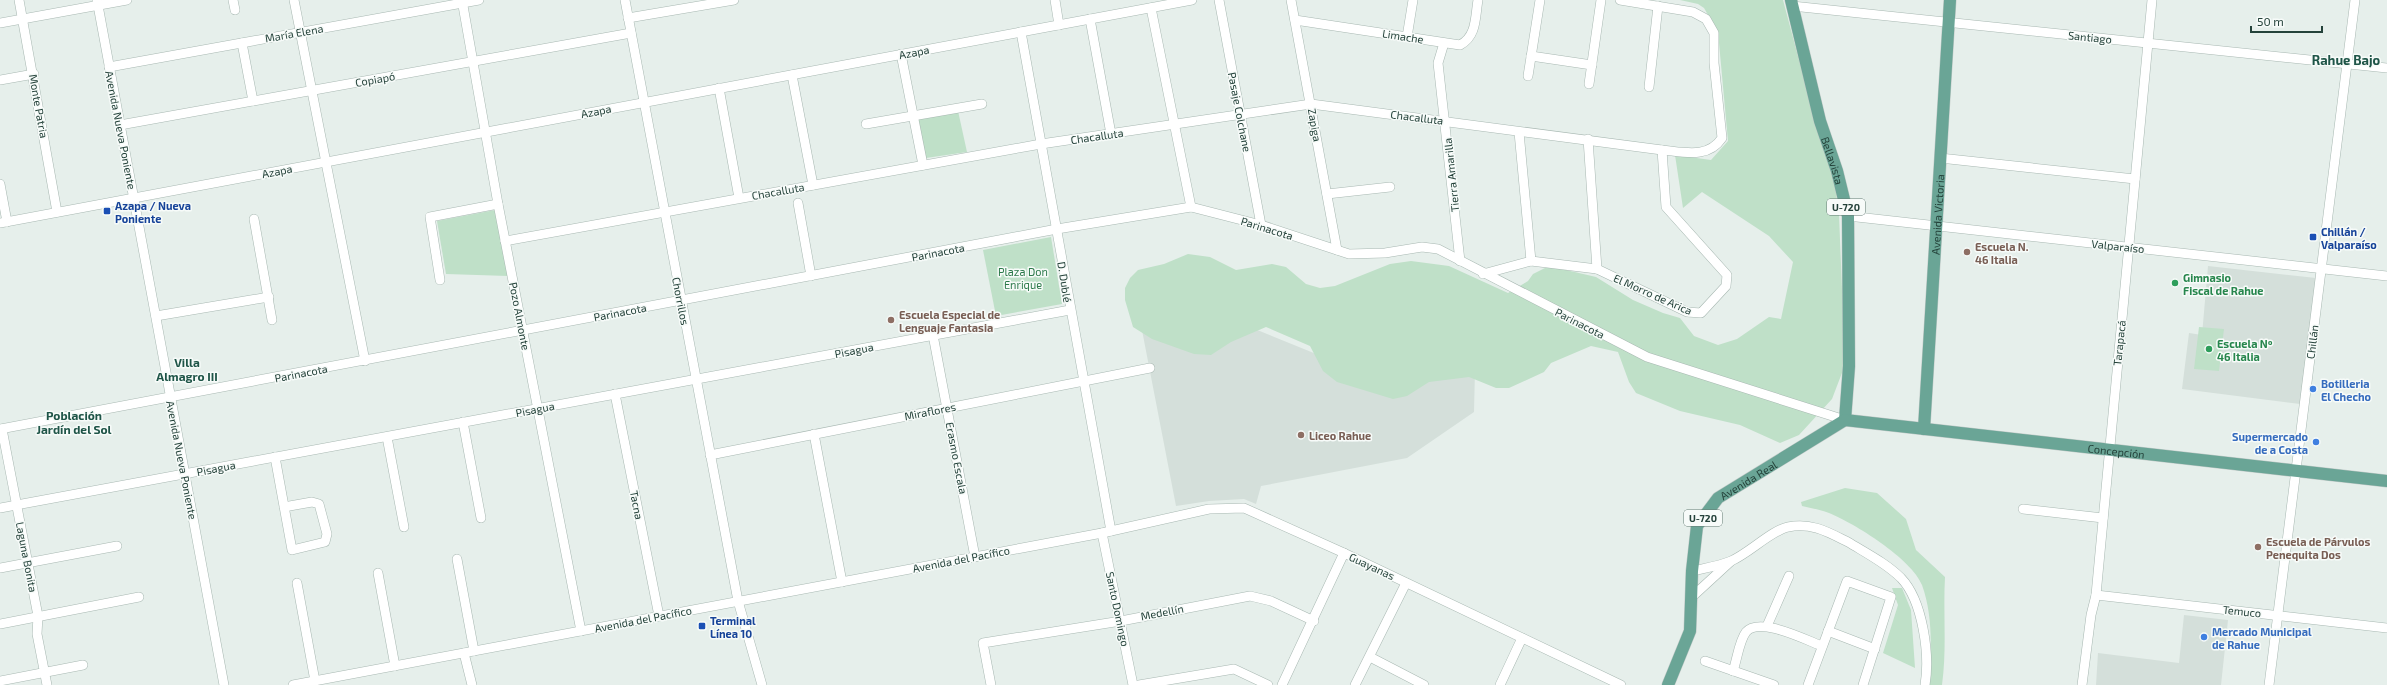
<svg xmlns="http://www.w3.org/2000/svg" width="2387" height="685" viewBox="0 0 2387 685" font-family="'Exo 2',sans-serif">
<rect width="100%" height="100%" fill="#e6efeb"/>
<g fill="#d4dfda">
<polygon points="2208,266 2316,278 2300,404 2182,389 2189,333 2202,335"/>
<polygon points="1141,325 1245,325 1395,386 1475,369 1474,412 1407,458 1261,486 1256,504 1244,499 1209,501 1176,506"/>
<polygon points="2184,615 2228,620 2221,685 2096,685 2098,653 2179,663"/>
</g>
<g fill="#bfe0c8">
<polygon points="1680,0 1783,0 1815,120 1833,171 1839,214 1845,365 1832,399 1799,435 1780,443 1740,425 1680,411 1636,393 1629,382 1618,352 1591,346 1551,363 1544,372 1509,388 1496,388 1469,377 1429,382 1407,396 1393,399 1337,382 1323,371 1310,346 1266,327 1231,342 1211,355 1194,354 1152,339 1133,327 1125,300 1125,288 1130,278 1138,270 1164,264 1188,254 1210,257 1236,270 1272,264 1286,267 1306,284 1320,288 1335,286 1390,264 1411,261 1449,266 1508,293 1528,281 1533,274 1549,266 1596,277 1633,300 1663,313 1680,318 1694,336 1718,345 1737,339 1769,317 1781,319 1793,262 1769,236 1702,192 1683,208 1675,155 1711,160 1728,141 1718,32 1704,8 1698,4"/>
<polygon points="958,111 967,152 926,158 918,118"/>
<polygon points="495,210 508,276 446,274 437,221"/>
<polygon points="1051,237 1062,304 996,316 983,250"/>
<polygon points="2199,327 2224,329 2219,371 2194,369"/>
<path d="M 1845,488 L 1877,493 L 1906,519 L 1916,550 L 1945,577 C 1943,613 1947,649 1942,685 L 1928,685 C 1932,653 1933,615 1922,585 C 1912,559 1854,523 1829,513 C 1821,510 1811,508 1802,506 L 1801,502 Z"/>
<polygon points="1892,588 1902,588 1911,610 1915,668 1883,653 1898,605"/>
</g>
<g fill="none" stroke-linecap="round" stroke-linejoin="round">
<defs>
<g id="minor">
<polyline points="19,0 57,212"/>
<polyline points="97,0 224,685"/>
<polyline points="233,0 235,10"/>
<polyline points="294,0 365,361"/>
<polyline points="462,0 498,204 581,631"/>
<polyline points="625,0 738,601 762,685"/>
<polyline points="1055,0 1059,25"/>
<polyline points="1219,0 1261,225"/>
<polyline points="1291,0 1337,250"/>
<polyline points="1792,6 2387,68"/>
<polyline points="1151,8 1191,207"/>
<polyline points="628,18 734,0"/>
<polyline points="1090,19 1111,134"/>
<path d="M 1295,20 L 1460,45 C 1477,36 1475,17 1478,0"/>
<polyline points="0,23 127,0"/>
<polyline points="1021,32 1111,531"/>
<polyline points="1407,37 1413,0"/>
<polyline points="242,43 253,101"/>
<polyline points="1444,43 1438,63 1460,261"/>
<polyline points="901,54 923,165"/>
<polyline points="1531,56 1592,65"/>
<polyline points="109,67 479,0"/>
<polyline points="792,75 813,185"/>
<polyline points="1528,76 1540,0"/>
<polyline points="0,80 34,74"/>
<polyline points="1589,84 1601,0"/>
<polyline points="1649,87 1658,6"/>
<polyline points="719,88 739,198"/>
<polyline points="866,124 982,104"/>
<polyline points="120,125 631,33"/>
<polyline points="1519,132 1531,261"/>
<polyline points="1588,139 1597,269"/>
<polyline points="1940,158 2135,179"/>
<polyline points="0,184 7,222"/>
<polyline points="1327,194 1390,187"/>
<polyline points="798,203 811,276"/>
<polyline points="1848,216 2387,276"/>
<polyline points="254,219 272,320"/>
<polyline points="0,223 1192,0"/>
<path d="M 505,241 L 1041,144 L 1311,104 L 1662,150 C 1684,152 1708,159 1722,138 L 1714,63 L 1714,33 L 1706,19 L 1693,12 L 1620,0"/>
<polyline points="1483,274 1531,261 1597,269 1687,312 1701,313 1726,286 1727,275 1666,207 1662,150"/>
<polyline points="440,280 430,217 498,204"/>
<polyline points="156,316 269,297"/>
<polyline points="933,335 975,557"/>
<polyline points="615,394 659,616"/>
<polyline points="463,422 481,518"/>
<polyline points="0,429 1057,229 1191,207 1261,225 1349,254 1385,253 1422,247 1438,249 1647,357 1845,420"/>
<polyline points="2,429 38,616 37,634 47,685"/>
<polyline points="814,434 842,582"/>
<polyline points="387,437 404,527"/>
<polyline points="710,455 1150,368"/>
<polyline points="275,457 292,550 325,542 327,534 319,504 312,502 284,507"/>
<polyline points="0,508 1070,310"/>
<polyline points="2023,509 2103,518"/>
<polyline points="1102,533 1133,685"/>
<polyline points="457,559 474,651"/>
<polyline points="0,568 117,546"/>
<path d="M 1692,571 C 1705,568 1719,566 1731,561 C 1748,554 1772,530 1788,527 C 1811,522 1828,532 1848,542 C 1866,553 1886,563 1901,578 C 1923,601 1930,655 1925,685"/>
<polyline points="378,573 395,666"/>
<polyline points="297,583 315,681"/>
<polyline points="2096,595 2387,628"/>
<polyline points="1693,596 1730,562"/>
<polyline points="0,624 139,597"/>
<polyline points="1767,626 1789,576"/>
<polyline points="1828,631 1875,649"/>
<polyline points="464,653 472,685"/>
<polyline points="1370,657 1424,685"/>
<polyline points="1705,661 1774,685"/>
<path d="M 1733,671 C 1737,660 1739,641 1746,632 C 1759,616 1806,640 1822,646"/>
<polyline points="0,681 83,665"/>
<polyline points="293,685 1102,533 1209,509 1244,508 1344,553 1621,685"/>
<polyline points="991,685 983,643 1121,621 1250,596 1271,601 1314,621"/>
<polyline points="1139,685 1234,669 1268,685"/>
<polyline points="1282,685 1344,553"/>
<polyline points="1355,685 1406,583"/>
<polyline points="1500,685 1522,638"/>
<polyline points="1808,685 1847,581 1891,597 1863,685"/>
<polyline points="2082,685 2091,615 2096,595 2152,0"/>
<polyline points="2269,685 2355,0"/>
</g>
<g id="major">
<path id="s1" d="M 1791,0 L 1820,121 L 1837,171 L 1848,216 L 1849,366 L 1845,420"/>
<path id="s2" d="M 1845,420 L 2387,481"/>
<path id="s3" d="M 1924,429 L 1950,0"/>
<path id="s4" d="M 1668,685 L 1690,631 L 1692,571 L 1697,526 L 1718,498 L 1845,420"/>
</g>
</defs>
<use href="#minor" stroke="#a8b8b2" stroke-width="10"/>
<use href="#major" stroke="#c2cac8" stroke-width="13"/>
<use href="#minor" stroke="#fff" stroke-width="9"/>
<use href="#major" stroke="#6aa596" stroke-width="12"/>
</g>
<g fill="#1a4fb4" stroke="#f7fbf9" stroke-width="1.5">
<rect x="103" y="207" width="8" height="8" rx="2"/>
<rect x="2309" y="233" width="8" height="8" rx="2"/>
<rect x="698" y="622" width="8" height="8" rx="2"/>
</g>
<g fill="#8d6e63" stroke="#f7fbf9" stroke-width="1.5">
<circle cx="1967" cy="252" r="4"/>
<circle cx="891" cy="320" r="4"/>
<circle cx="1301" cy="435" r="4"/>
<circle cx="2258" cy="547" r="4"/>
</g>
<g fill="#2e9e5b" stroke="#f7fbf9" stroke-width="1.5">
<circle cx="2175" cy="283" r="4"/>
<circle cx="2209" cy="349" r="4"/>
</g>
<g fill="#3f7fe0" stroke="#f7fbf9" stroke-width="1.5">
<circle cx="2313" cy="389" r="4"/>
<circle cx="2316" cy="442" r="4"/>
<circle cx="2204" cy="637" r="4"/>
</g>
<g text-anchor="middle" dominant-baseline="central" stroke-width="3" stroke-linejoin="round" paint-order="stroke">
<g fill="#f7fbf9" stroke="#637a73" stroke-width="1">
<rect x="1827" y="199" width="38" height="16" rx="3"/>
<rect x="1684" y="510" width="38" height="16" rx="3"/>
</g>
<g font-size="10" font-weight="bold" fill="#24423a">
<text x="1846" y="207">U-720</text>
<text x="1703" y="518">U-720</text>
</g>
<g font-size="11" fill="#24423a" stroke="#f7fbf9">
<text transform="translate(294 33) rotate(-10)">María Elena</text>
<text transform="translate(1403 36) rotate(9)">Limache</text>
<text transform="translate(2090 37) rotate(6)">Santiago</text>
<text transform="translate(914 52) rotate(-11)">Azapa</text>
<text transform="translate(375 79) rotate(-10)">Copiapó</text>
<text transform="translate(39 106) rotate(80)">Monte Patria</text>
<text transform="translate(596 111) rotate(-11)">Azapa</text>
<text transform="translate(1240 112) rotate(79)">Pasaje Colchane</text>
<text transform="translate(1417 117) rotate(7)">Chacalluta</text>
<text transform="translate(1315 125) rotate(80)">Zapiga</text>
<text transform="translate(121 130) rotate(79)">Avenida Nueva Poniente</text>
<text transform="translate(1097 136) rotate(-8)">Chacalluta</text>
<text stroke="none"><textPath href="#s1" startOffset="166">Bellavista</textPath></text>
<text transform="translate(277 171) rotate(-11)">Azapa</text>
<text transform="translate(1451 175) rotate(-96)">Tierra Amarilla</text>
<text transform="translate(778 191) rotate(-10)">Chacalluta</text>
<text stroke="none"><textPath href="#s3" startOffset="215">Avenida Victoria</textPath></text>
<text transform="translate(1267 228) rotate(17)">Parinacota</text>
<text transform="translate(2118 246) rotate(6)">Valparaíso</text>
<text transform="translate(938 252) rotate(-11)">Parinacota</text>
<text transform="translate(1065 282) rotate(81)">D. Dublé</text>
<text transform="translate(1653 294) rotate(24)">El Morro de Arica</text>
<text transform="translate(681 301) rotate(79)">Chorrillos</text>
<text transform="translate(620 312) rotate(-11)">Parinacota</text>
<text transform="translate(520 316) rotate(79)">Pozo Almonte</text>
<text transform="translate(1580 323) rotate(27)">Parinacota</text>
<text transform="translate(2312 342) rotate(-83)">Chillán</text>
<text transform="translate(2119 343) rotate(-84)">Tarapacá</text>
<text transform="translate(854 350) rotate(-11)">Pisagua</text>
<text transform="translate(301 373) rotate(-11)">Parinacota</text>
<text transform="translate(535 409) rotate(-11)">Pisagua</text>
<text transform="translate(930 411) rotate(-11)">Miraflores</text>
<text stroke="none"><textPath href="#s2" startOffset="273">Concepción</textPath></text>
<text transform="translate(957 458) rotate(79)">Erasmo Escala</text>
<text transform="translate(182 460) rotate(79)">Avenida Nueva Poniente</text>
<text transform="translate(216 468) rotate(-11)">Pisagua</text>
<text stroke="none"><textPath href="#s4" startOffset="234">Avenida Real</textPath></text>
<text transform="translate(637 505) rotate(79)">Tacna</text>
<text transform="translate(27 557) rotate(79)">Laguna Bonita</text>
<text transform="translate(961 559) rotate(-11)">Avenida del Pacífico</text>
<text transform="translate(1372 566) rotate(25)">Guayanas</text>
<text transform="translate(1118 609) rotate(78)">Santo Domingo</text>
<text transform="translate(2242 611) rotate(6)">Temuco</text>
<text transform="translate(1162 612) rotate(-11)">Medellín</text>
<text transform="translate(643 619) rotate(-11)">Avenida del Pacífico</text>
</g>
<g font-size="11" font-weight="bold" fill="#164399" stroke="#f7fbf9" text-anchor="start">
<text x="115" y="205">Azapa / Nueva<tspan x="115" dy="13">Poniente</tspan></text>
<text x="2321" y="231">Chillán /<tspan x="2321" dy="13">Valparaíso</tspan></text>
<text x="710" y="620">Terminal<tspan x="710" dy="13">Línea 10</tspan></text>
</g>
<g font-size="11" font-weight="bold" fill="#785e54" stroke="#f7fbf9" text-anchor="start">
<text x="1975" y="246">Escuela N.<tspan x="1975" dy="13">46 Italia</tspan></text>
<text x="899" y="314">Escuela Especial de<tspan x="899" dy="13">Lenguaje Fantasia</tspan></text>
<text x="1309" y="435">Liceo Rahue</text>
<text x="2266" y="541">Escuela de Párvulos<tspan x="2266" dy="13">Penequita Dos</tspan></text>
</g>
<g font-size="11" fill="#2d7a4b" stroke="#f7fbf9">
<text x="1023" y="271">Plaza Don<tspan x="1023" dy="13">Enrique</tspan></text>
</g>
<g font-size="11" font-weight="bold" fill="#27864d" stroke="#f7fbf9" text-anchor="start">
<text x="2183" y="277">Gimnasio<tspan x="2183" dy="13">Fiscal de Rahue</tspan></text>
<text x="2217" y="343">Escuela Nº<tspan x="2217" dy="13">46 Italia</tspan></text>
</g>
<g font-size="11" font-weight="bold" fill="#366cbe" stroke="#f7fbf9" text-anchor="start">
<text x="2321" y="383">Botilleria<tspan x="2321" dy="13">El Checho</tspan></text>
<text x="2308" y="436" text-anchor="end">Supermercado<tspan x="2308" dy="13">de a Costa</tspan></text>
<text x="2212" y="631">Mercado Municipal<tspan x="2212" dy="13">de Rahue</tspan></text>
</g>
<g font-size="12" font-weight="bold" fill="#1f5548" stroke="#f7fbf9">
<text x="187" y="362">Villa<tspan x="187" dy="14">Almagro III</tspan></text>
<text x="74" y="415">Población<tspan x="74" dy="14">Jardín del Sol</tspan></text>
</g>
<g font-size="13" font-weight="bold" fill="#1f5548" stroke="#f7fbf9">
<text x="2346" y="60">Rahue Bajo</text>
</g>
</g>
<path d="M2251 26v6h71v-6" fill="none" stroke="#24423a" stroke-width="2"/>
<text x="2257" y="26" font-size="12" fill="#24423a" stroke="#f7fbf9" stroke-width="3" paint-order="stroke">50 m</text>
</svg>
